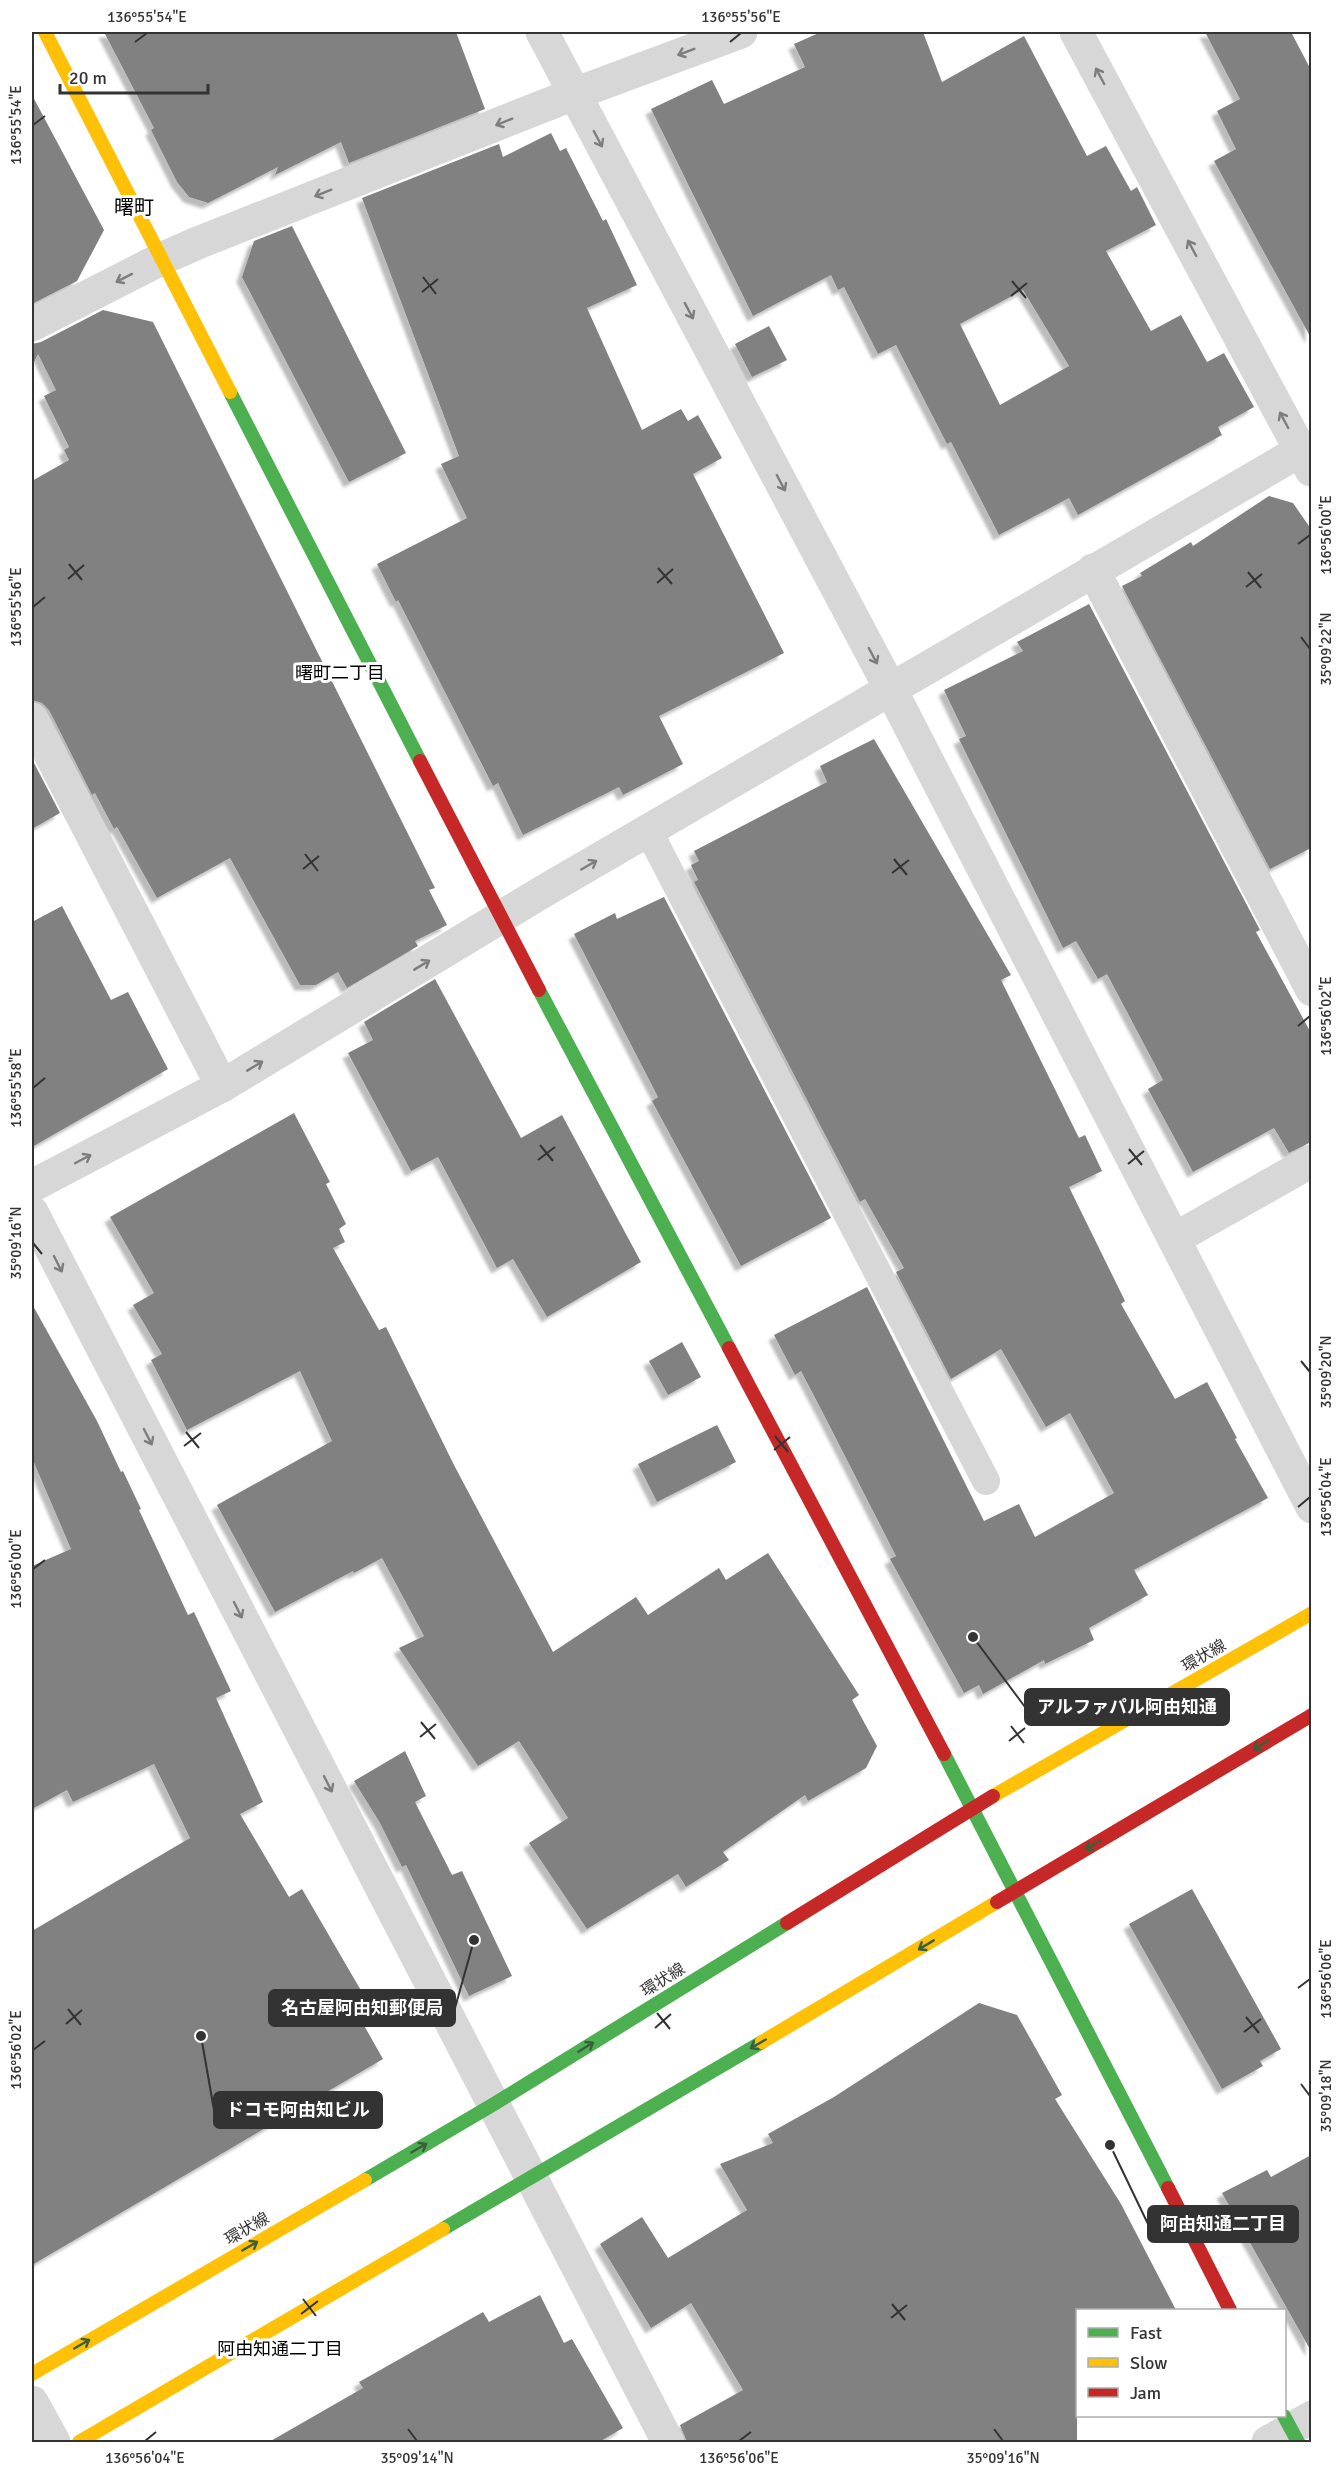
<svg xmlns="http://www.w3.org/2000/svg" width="1343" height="2474" viewBox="0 0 1343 2474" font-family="Signika,'Noto Sans JP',sans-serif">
<defs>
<filter id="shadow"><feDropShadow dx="-5.5" dy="5.5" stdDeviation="1.5" flood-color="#0004"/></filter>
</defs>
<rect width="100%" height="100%" fill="#fff"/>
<g fill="#818181" fill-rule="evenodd" filter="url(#shadow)">
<polygon points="104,32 456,32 485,109 349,163 341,142 275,175 278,167 208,203 189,197 177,182 151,130 154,128"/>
<path d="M 821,32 L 923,32 L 942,82 L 1024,36 L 1087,156 L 1106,146 L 1131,191 L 1137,187 L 1156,225 L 1106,251 L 1151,331 L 1181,315 L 1207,362 L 1224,353 L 1254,407 L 1218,427 L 1222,435 L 1078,515 L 1069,498 L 999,535 L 951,442 L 947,444 L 896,345 L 878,354 L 844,287 L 838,290 L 831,275 L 753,316 L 651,109 L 712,80 L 724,104 L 805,67 L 794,44 ZM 1023,290 L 1069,366 L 1000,405 L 960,324 Z"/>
<polygon points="1205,32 1291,32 1311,70 1311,338 1214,161 1236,149 1217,111 1240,99"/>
<polygon points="32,95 104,230 77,281 32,304"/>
<polygon points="551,133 560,151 566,148 603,221 606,219 637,285 587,308 642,430 681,409 688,421 698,415 722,458 693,474 784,653 659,716 683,764 623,795 619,787 523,835 498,783 493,786 398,600 396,602 377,564 467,518 441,464 459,456 362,198 499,144 503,157"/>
<polygon points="292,226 406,453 349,482 242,277 254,241"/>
<polygon points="103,310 153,322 435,888 429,890 447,925 415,941 418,946 347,988 338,972 316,985 300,985 230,858 157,898 117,827 114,829 95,793 92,795 49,710 42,703 32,700 32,481 69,460 64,450 69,447 44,396 56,390 38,354 32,366 32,344 41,342"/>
<polygon points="769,326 787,360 752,377 735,344"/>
<polygon points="1269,496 1293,503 1311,529 1311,848 1270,869 1122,586 1142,576 1140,573 1191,542 1193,546"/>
<polygon points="1089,604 1260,930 1256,932 1311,1033 1311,1142 1289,1153 1274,1128 1193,1172 1148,1089 1163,1080 1107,974 1098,979 1076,941 1063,948 959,739 966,736 944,690 1023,651 1017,642"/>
<polygon points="874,739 1011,975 1001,980 1079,1138 1085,1135 1102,1171 1069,1187 1125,1301 1121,1304 1175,1399 1207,1382 1237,1438 1235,1439 1268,1498 1134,1570 1148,1595 1089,1628 1094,1640 1045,1664 1044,1660 983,1694 979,1685 964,1693 890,1559 896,1556 823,1413 801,1371 795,1375 774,1335 867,1287 984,1521 1019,1504 1035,1537 1114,1493 1070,1413 1046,1427 1001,1349 951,1379 896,1272 904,1268 865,1199 860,1202 694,882 698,880 691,865 699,861 694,851 827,782 820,766"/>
<polygon points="32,759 60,813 32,829"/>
<polygon points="664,897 831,1218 741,1266 652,1101 658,1097 574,934 615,913 617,919"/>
<polygon points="62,906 111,1000 128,992 168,1069 32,1147 32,922"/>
<polygon points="435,979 521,1138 562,1115 641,1262 547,1317 513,1259 497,1268 438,1157 411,1171 348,1053 373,1040 364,1022"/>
<polygon points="294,1113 330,1182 326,1184 346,1224 339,1229 345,1242 333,1248 379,1330 386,1327 454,1465 553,1652 636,1597 648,1615 719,1568 726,1580 768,1553 859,1695 852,1700 877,1746 866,1768 808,1801 805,1795 723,1852 729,1860 686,1887 678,1874 587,1929 529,1843 568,1818 519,1741 478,1766 399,1648 424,1636 382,1558 354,1573 353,1571 275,1612 217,1505 332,1441 300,1371 187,1430 151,1360 162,1354 133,1305 154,1293 110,1217"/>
<polygon points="32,1304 97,1421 121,1472 123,1471 141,1509 139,1510 188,1615 194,1612 231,1691 216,1698 263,1802 240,1814 289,1897 302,1889 370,2006 357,2013 383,2059 32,2265 32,1931 190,1838 154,1764 73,1802 67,1790 32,1809 32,1566 71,1549 32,1458"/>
<polygon points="682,1342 701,1377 668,1395 649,1361"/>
<polygon points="717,1425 736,1462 657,1502 638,1464"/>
<polygon points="405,1751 426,1796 415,1802 452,1875 462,1871 512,1976 469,1996 406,1865 402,1867 380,1823 354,1781"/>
<polygon points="1192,1889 1281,2049 1260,2061 1263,2066 1222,2089 1129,1924"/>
<polygon points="979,2003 1017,2015 1062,2095 1055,2099 1121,2204 1176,2310 1077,2310 1077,2442 687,2442 680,2425 743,2390 691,2303 651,2328 600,2244 642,2217 668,2258 747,2210 720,2164 773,2143 768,2134 834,2097"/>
<polygon points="1311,2155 1311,2351 1222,2193 1267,2170 1271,2177"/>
<polygon points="540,2295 564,2343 572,2339 623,2428 599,2442 269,2442 363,2388 359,2382 483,2312 489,2322"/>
</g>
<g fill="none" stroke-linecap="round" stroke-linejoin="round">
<polyline stroke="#d7d7d7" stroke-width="28" points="648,830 986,1481"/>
<g stroke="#d7d7d7" stroke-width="33">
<polyline points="542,32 890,688 1312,1507"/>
<polyline points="1076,32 1311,470"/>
<polyline points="32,325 161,259 200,242 574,94 741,32"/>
<polyline points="1093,570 1312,990"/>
<polyline points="32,719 222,1086"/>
<polyline points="32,1186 222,1086 544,891 1300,451 1312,448"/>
<polyline points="32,1212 668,2442"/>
<polyline points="1174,1239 1312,1161"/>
<polyline points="32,2402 54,2442"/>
<polyline points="1268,2442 1312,2417"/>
</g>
<g stroke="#4caf50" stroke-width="14">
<polyline points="230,392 420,761"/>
<polyline points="539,990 729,1348"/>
<polyline points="944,1754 1168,2188"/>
<polyline points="365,2180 494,2104 787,1923"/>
<polyline points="443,2229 762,2042"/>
<polyline points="1284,2416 1298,2442"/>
</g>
<g stroke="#ffc107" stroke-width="14">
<polyline points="45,32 230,392"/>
<polyline points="993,1796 1312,1613"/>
<polyline points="762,2042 997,1902"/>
<polyline points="32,2374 365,2180"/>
<polyline points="79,2442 443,2229"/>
</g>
<g stroke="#c62828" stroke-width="14">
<polyline points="420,761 539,990"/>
<polyline points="729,1348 944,1754"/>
<polyline points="997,1902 1312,1715"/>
<polyline points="787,1923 993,1796"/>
<polyline points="1168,2188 1230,2310"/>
</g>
</g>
<defs><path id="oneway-shaft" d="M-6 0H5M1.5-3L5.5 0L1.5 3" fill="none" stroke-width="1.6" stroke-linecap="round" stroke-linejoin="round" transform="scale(1.5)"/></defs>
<g stroke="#7d7d7d">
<use href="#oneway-shaft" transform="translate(686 52) rotate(159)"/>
<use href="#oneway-shaft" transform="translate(1100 76) rotate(-118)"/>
<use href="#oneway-shaft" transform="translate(504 122) rotate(158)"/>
<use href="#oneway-shaft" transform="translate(598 139) rotate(62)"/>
<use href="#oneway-shaft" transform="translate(323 193) rotate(158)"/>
<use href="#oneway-shaft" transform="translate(1192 248) rotate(-118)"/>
<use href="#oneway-shaft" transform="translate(124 278) rotate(153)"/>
<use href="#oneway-shaft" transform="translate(689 311) rotate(62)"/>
<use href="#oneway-shaft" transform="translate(1284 420) rotate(-118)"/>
<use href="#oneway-shaft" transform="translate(781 483) rotate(62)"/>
<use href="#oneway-shaft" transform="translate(873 656) rotate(62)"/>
<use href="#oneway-shaft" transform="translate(589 865) rotate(-30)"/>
<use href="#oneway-shaft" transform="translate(422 965) rotate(-31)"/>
<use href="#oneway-shaft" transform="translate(255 1066) rotate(-31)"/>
<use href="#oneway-shaft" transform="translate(83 1159) rotate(-28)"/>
<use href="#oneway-shaft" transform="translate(58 1264) rotate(63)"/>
<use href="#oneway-shaft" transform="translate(148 1437) rotate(63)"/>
<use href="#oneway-shaft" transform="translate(238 1610) rotate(63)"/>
<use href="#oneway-shaft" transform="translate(328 1784) rotate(63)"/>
</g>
<g stroke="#3c5e3d">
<use href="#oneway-shaft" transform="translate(1261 1745) rotate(149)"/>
<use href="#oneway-shaft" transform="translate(1093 1845) rotate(149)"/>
<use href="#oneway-shaft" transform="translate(926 1945) rotate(149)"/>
<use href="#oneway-shaft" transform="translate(758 2044) rotate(150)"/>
<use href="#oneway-shaft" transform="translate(586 2047) rotate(-32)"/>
<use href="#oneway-shaft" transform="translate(419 2148) rotate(-30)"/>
<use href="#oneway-shaft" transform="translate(250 2246) rotate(-30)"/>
<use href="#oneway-shaft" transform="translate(82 2344) rotate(-30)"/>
</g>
<path fill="none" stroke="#333" stroke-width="2" d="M 135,42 L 147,33M 730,42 L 741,33M 33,125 L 45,116M 423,277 L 436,294M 1012,281 L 1026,298M 422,292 L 438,279M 1011,296 L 1027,283M 1298,544 L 1310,535M 69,564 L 82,580M 658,568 L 672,584M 1248,572 L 1261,588M 68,579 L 84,565M 657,583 L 673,569M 1246,587 L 1262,574M 33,607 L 45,597M 1301,637 L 1310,649M 305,854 L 318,871M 894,859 L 907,875M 303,869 L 319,856M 892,873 L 909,860M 1298,1026 L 1310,1016M 33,1088 L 45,1078M 540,1145 L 553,1161M 1129,1149 L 1142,1165M 538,1160 L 555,1147M 1128,1164 L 1144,1151M 33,1243 L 42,1254M 1301,1361 L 1310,1372M 186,1432 L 199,1448M 775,1436 L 788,1452M 184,1446 L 201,1433M 774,1450 L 790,1437M 1298,1507 L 1310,1497M 33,1569 L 45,1560M 421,1722 L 435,1739M 1011,1726 L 1024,1743M 420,1737 L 436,1724M 1009,1741 L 1025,1728M 1298,1988 L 1310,1979M 68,2009 L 81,2025M 657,2013 L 670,2029M 1246,2017 L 1259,2033M 66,2024 L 82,2010M 655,2028 L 671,2014M 1244,2032 L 1261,2019M 33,2050 L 45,2041M 1301,2084 L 1310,2096M 303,2299 L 316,2316M 892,2304 L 905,2320M 301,2314 L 318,2301M 891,2318 L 907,2305M 408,2429 L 417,2441M 994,2429 L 1003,2441M 145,2441 L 156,2432M 739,2441 L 751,2432"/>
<g text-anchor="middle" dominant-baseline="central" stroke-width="6" stroke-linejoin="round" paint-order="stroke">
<g font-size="16" fill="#333" stroke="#fff">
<text transform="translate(1204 1656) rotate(-30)">環状線</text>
<text transform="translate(663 1980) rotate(-32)">環状線</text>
<text transform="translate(247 2229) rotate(-30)">環状線</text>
</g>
<g font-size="18" fill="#000" stroke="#fff">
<text x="340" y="673">曙町二丁目</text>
<text x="280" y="2349">阿由知通二丁目</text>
</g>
<g font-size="20" fill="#000" stroke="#fff">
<text x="134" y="207">曙町</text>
</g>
</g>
<path fill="none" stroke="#333" stroke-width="2" d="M973 1637L1025 1707M474 1940L455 2008M201 2036L214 2110M1110 2145L1148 2224"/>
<g fill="#333" stroke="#fff" stroke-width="2">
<circle cx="973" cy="1637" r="6"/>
<circle cx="474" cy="1940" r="6"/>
<circle cx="201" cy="2036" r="6"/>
<circle cx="1110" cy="2145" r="6"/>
</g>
<g fill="#333" stroke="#333" stroke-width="2">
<rect x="1025" y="1689" width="204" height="36" rx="6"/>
<rect x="269" y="1990" width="186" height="36" rx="6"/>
<rect x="214" y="2092" width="168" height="36" rx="6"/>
<rect x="1148" y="2206" width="150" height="36" rx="6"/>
</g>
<g font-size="18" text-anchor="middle" font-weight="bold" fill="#fff">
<text x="1127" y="1713">アルファパル阿由知通</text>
<text x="362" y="2014">名古屋阿由知郵便局</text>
<text x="298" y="2116">ドコモ阿由知ビル</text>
<text x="1223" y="2230">阿由知通二丁目</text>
</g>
<rect width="1343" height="2474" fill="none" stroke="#ffffff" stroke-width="66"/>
<rect x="1076" y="2309" width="210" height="108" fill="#ffffff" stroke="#adadad" stroke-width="1.5"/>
<rect x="1088" y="2328" width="30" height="9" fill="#4caf50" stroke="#adadad" stroke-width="1.5"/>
<text x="1130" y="2339" font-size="18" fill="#333333">Fast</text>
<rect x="1088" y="2358" width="30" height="9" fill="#ffc107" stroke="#adadad" stroke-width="1.5"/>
<text x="1130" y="2369" font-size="18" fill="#333333">Slow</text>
<rect x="1088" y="2388" width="30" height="9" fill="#c62828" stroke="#adadad" stroke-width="1.5"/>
<text x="1130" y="2399" font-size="18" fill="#333333">Jam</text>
<path d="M60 84v9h148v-9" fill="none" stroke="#333333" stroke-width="3"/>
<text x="69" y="84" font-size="18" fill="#333333" stroke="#ffffff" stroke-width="4.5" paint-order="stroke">20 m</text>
<rect x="33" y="33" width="1277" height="2408" fill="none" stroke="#333" stroke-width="2"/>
<g font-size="15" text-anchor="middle" fill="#333">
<text x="147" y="22">136°55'54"E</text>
<text x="741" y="22">136°55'56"E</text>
<text transform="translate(16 125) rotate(-90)" y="5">136°55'54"E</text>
<text transform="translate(1326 535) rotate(-90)" y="5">136°56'00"E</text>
<text transform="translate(16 607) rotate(-90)" y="5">136°55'56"E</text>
<text transform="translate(1326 649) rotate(-90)" y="5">35°09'22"N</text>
<text transform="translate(1326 1016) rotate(-90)" y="5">136°56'02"E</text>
<text transform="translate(16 1088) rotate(-90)" y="5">136°55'58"E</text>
<text transform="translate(16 1243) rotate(-90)" y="5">35°09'16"N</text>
<text transform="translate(1326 1372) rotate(-90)" y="5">35°09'20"N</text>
<text transform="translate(1326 1497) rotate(-90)" y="5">136°56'04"E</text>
<text transform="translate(16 1569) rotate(-90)" y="5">136°56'00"E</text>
<text transform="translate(1326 1979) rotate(-90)" y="5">136°56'06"E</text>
<text transform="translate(16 2050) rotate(-90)" y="5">136°56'02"E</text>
<text transform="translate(1326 2096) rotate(-90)" y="5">35°09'18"N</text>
<text x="145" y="2463">136°56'04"E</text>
<text x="417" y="2463">35°09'14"N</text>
<text x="739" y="2463">136°56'06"E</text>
<text x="1003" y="2463">35°09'16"N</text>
</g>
</svg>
